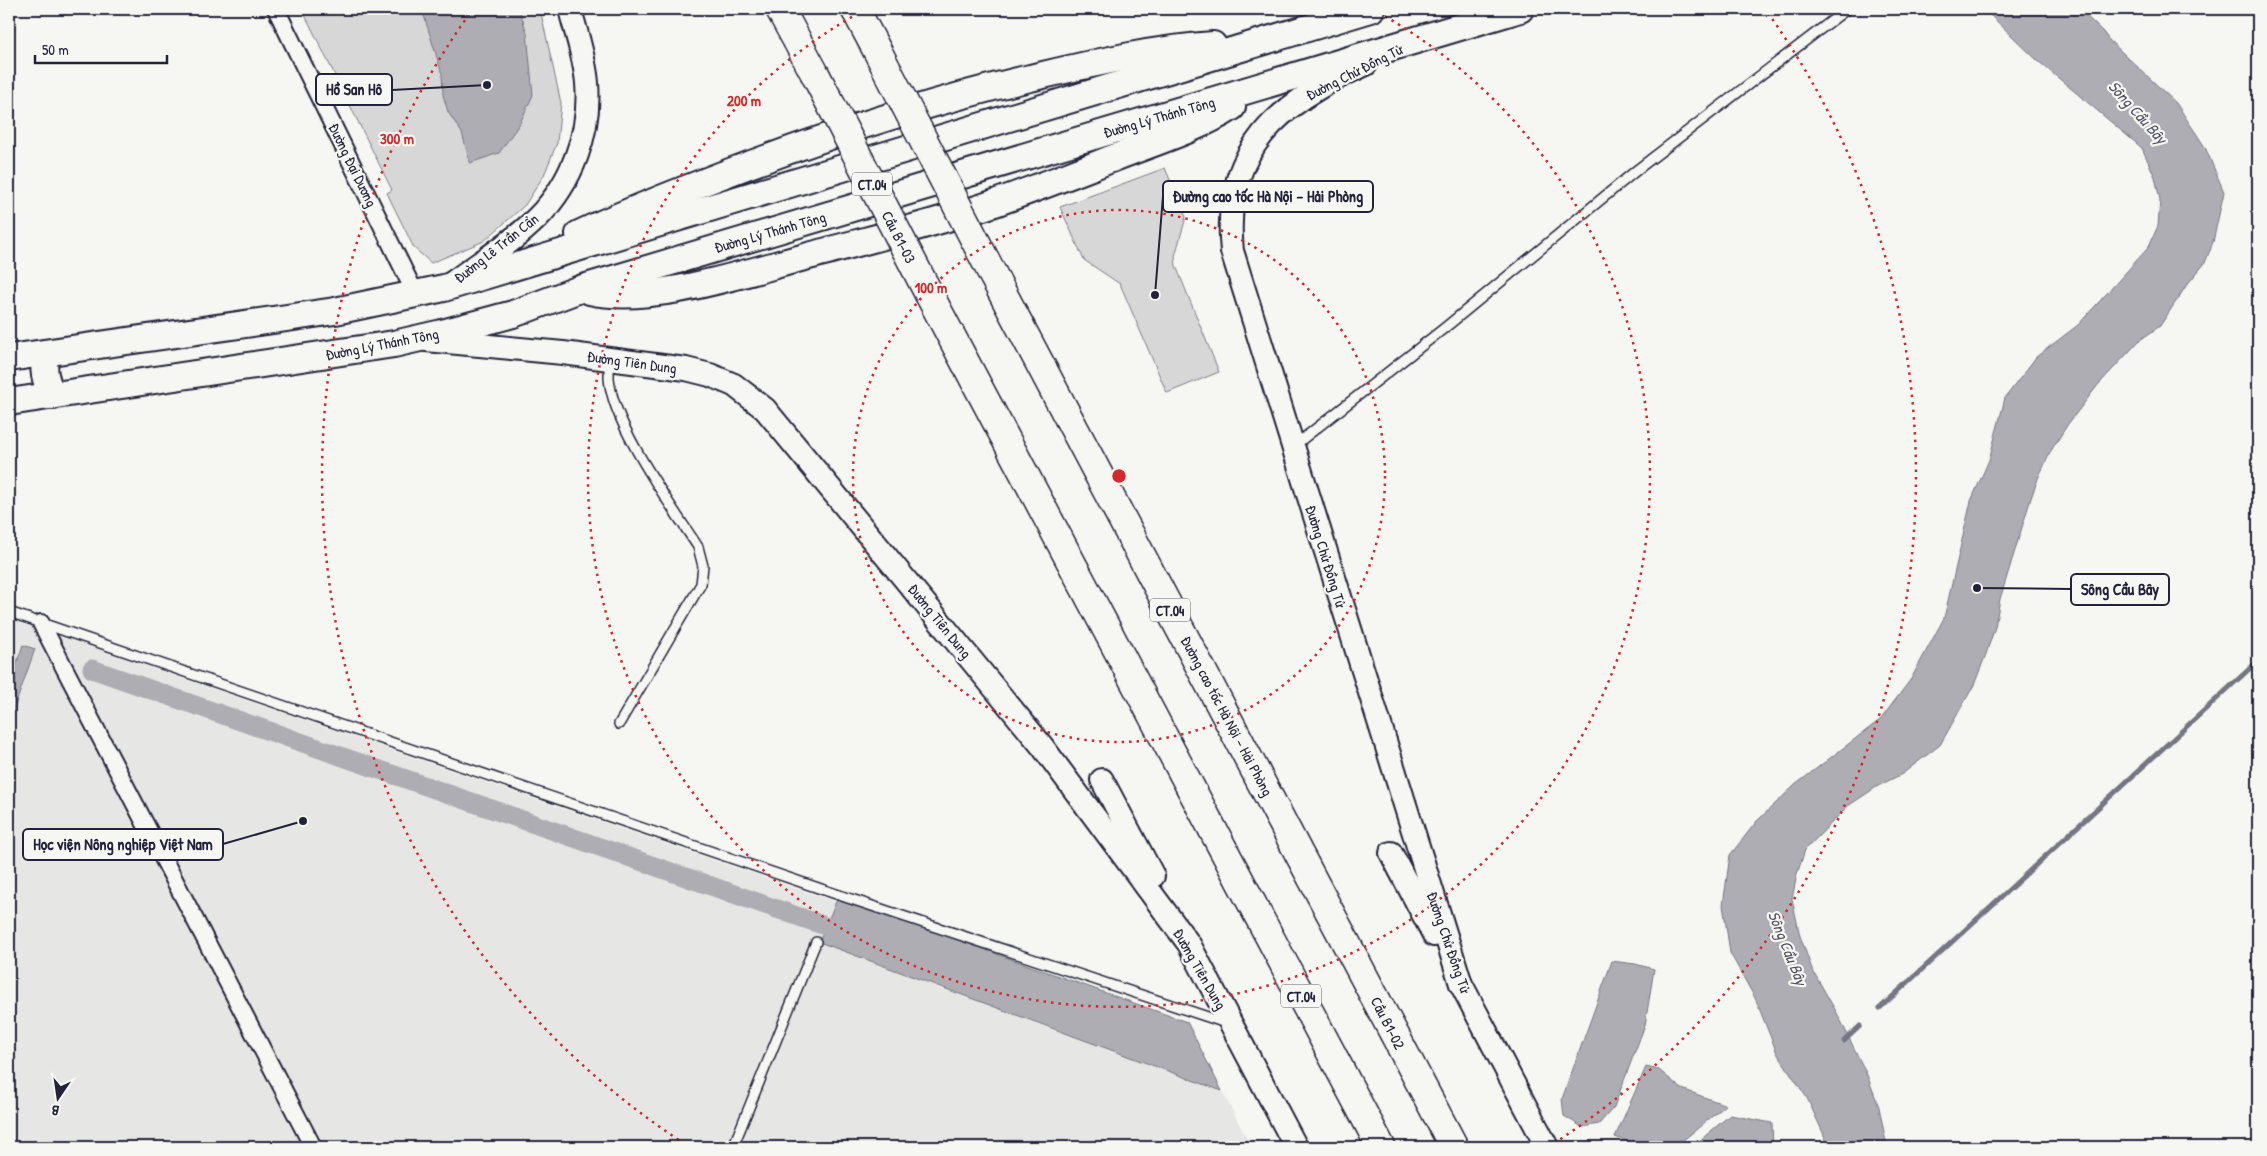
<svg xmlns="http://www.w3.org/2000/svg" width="2267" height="1156" viewBox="0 0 2267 1156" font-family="'Patrick Hand',sans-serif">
<rect width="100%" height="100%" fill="#f6f6f2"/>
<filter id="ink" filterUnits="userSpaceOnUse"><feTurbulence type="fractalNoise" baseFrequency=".02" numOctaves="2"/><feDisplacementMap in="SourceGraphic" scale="10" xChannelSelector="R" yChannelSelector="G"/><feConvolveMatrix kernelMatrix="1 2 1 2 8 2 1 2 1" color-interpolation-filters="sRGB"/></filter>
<g filter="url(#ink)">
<polygon fill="#e6e6e4" points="9,619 1187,1022 1251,1147 9,1147"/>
<g fill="#d7d7d7" stroke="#7c7c89">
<polygon points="302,9 540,9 561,103 557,143 544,175 525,205 484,241 431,263 414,248 387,193 392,190"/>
<polygon points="1165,168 1186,217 1175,256 1176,266 1219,372 1167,393 1120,284 1084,260 1060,207"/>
</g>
<g fill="#adadb3" stroke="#757583">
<polygon points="422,9 519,9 527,33 533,95 520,123 499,153 470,163 462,133 448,112 443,95 442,74"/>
<polygon points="1984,9 2079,9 2103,32 2109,40 2176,103 2205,147 2224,192 2213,242 2205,263 2186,286 2160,326 2140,340 2098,385 2068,424 2052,449 2039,476 2031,498 2000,599 1995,627 1986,654 1974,685 1940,745 1902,774 1878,786 1848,806 1805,850 1797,874 1792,899 1800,936 1812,969 1838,1015 1867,1075 1879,1107 1887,1147 1827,1147 1824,1135 1807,1098 1777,1053 1755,998 1730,953 1723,905 1730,855 1757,821 1795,785 1881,719 1911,679 1944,618 1971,501 1989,460 2005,398 2036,357 2078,325 2148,248 2158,226 2160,200 2155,177 2142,148 2038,61"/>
<polygon points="23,645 35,649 9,723 9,685"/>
<polygon points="838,897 1187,1022 1222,1091 819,942"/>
<polygon points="1612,961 1635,964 1654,969 1645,1025 1614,1107 1599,1124 1582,1127 1564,1116 1562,1099"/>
<polygon points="1646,1067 1659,1070 1682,1089 1726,1105 1675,1147 1643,1147 1615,1137"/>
<polygon points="1730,1115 1772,1123 1773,1147 1692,1147"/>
</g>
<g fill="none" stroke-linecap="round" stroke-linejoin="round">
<g stroke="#757583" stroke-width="5">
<polyline points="1880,1008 2258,661"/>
<polyline points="1844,1041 1860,1026"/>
</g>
<polyline stroke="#adadb3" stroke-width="19" points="92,669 848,934"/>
<defs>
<g id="lane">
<path d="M 610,359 C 609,365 609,372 609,378 C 612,424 672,507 698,547 L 703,566 L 701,584 L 619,724"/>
<polyline points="1295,445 1447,326 1638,169 1847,9"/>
<polyline points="9,612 836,894 1226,1023"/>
<polyline points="733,1147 816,942"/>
</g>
<g id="street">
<polyline points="276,9 416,295"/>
<polyline points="41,623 313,1147"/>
</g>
<g id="secondary">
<path d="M 1366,64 C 1281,101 1221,150 1232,251 L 1461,984 L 1547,1147"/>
<path d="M 452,283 C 480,262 512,243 537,218 C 572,183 591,132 587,83 C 585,58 576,33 570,9"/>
<polyline points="426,340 563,353 686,369 710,375 734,385 765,409 1042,746 1189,944 1296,1147"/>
<polyline points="1102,780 1153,876"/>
<polyline points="1391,853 1434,935"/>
</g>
<g id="primary">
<path d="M 579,234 C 628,211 680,191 730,172 C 828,135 928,102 1030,78 C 1090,64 1151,49 1213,45"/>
<path d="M 590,291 C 652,305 743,273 805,257 C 863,241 922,227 980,208 C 1025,193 1070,175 1114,158 C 1154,142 1196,130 1232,107"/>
<path d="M 46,353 C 42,370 45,380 53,396"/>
<polyline points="9,358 335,311 444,288 1371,9"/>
<polyline points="9,402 394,344 442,333 513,314 580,289 1520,9"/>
</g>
<g id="highway">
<polyline points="780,9 814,72"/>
<polyline points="855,9 880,56"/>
<polyline points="993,275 1454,1147"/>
<polyline points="930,296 1381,1147"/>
</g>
</defs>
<use href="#lane" stroke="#22223b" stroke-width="12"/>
<use href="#street" stroke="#22223b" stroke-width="20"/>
<use href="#secondary" stroke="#22223b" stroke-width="26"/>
<use href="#primary" stroke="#22223b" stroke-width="30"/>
<use href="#highway" stroke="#22223b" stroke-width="31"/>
<use href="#lane" stroke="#f6f6f2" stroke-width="9"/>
<use href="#street" stroke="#f6f6f2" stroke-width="16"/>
<use href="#secondary" stroke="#f6f6f2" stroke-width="22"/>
<use href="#primary" stroke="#f6f6f2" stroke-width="26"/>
<use href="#highway" stroke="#f6f6f2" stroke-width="28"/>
<defs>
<g id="highway-bridge">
<polyline points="880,56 993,275"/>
<polyline points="814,72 930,296"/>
</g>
</defs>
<use href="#highway-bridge" stroke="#22223b" stroke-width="31" stroke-linecap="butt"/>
<use href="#highway-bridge" stroke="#f6f6f2" stroke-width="28"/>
</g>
</g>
<g fill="none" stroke="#d62828" stroke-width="2.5" stroke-dasharray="2.5 5">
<circle cx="1119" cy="476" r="266"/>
<path d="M1372 9A531 531 0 1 1 866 9"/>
<path d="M685 1144A797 797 0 0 1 470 13M1768 13A797 797 0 0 1 1553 1144"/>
</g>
<g text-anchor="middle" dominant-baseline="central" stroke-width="4.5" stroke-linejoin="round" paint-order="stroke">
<g fill="#f6f6f2" stroke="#626272" stroke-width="1">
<rect x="852" y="172.5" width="40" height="23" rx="4"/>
<rect x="1150" y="598.5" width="40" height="23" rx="4"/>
<rect x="1281" y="984.5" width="40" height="23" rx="4"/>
</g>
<g font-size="14" font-weight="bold" fill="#22223b">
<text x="872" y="184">CT.04</text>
<text x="1170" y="610">CT.04</text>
<text x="1301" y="996">CT.04</text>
</g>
<g font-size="15" fill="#22223b" stroke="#f6f6f2">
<text transform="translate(1354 72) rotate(-27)">Đường Chử Đồng Tử</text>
<text transform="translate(1159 117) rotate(-16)">Đường Lý Thánh Tông</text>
<text transform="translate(353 165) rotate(64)">Đường Đại Dương</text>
<text transform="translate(770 232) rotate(-16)">Đường Lý Thánh Tông</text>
<text transform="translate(899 237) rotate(63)">Cầu B1-03</text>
<text transform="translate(496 248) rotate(-38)">Đường Lê Trần Cẩn</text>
<text transform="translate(382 344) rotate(-11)">Đường Lý Thánh Tông</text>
<text transform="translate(632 362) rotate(8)">Đường Tiên Dung</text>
<text transform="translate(1326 556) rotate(73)">Đường Chử Đồng Tử</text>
<text transform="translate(940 621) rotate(51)">Đường Tiên Dung</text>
<text transform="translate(1227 716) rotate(62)">Đường cao tốc Hà Nội – Hải Phòng</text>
<text transform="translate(1449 942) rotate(71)">Đường Chử Đồng Tử</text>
<text transform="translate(1200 969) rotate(60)">Đường Tiên Dung</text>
<text transform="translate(1388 1023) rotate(63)">Cầu B1-02</text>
</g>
<g font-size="16" font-style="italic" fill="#535365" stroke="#f6f6f2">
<text transform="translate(2138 112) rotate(48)">Sông Cầu Bây</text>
<text transform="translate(1788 948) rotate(68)">Sông Cầu Bây</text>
</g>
</g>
<circle cx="1119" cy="476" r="8" fill="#d62828" stroke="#f6f6f2" stroke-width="2.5"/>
<g font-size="15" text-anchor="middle" font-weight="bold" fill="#d62828" stroke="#f6f6f2" stroke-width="4.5" stroke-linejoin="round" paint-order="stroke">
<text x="744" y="106">200 m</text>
<text x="397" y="144">300 m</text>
<text x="931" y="293">100 m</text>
</g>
<path fill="none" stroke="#22223b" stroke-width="2" d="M487 85L392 90M1155 295L1163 196M1977 588L2071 589M303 821L223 844"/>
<g fill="#22223b" stroke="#f6f6f2" stroke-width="2">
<circle cx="487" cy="85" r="5"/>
<circle cx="1155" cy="295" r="5"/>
<circle cx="1977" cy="588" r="5"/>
<circle cx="303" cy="821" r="5"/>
</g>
<g fill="#f6f6f2" stroke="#22223b" stroke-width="2">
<rect x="316" y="74" width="76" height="31" rx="5"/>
<rect x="1163" y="181" width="210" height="31" rx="5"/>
<rect x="2071" y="574" width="98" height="31" rx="5"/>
<rect x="23" y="829" width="200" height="31" rx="5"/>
</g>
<g font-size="16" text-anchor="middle" font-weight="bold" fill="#22223b">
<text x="354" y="95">Hồ San Hô</text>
<text x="1268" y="202">Đường cao tốc Hà Nội – Hải Phòng</text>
<text x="2120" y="595">Sông Cầu Bây</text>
<text x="123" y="850">Học viện Nông nghiệp Việt Nam</text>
</g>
<rect width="2267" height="1156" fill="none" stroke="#f6f6f2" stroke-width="30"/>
<rect x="15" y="15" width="2237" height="1126" fill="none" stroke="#22223b" stroke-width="2" filter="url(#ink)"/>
<g transform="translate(58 1098) rotate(193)" stroke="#f6f6f2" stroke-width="4" paint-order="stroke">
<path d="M0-4L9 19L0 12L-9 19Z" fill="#22223b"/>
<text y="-8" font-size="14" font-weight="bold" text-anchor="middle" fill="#22223b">B</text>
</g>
<path d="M35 55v8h132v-8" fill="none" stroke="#22223b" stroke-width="2.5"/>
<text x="42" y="55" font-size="15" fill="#22223b" stroke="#f6f6f2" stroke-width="4" paint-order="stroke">50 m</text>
</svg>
